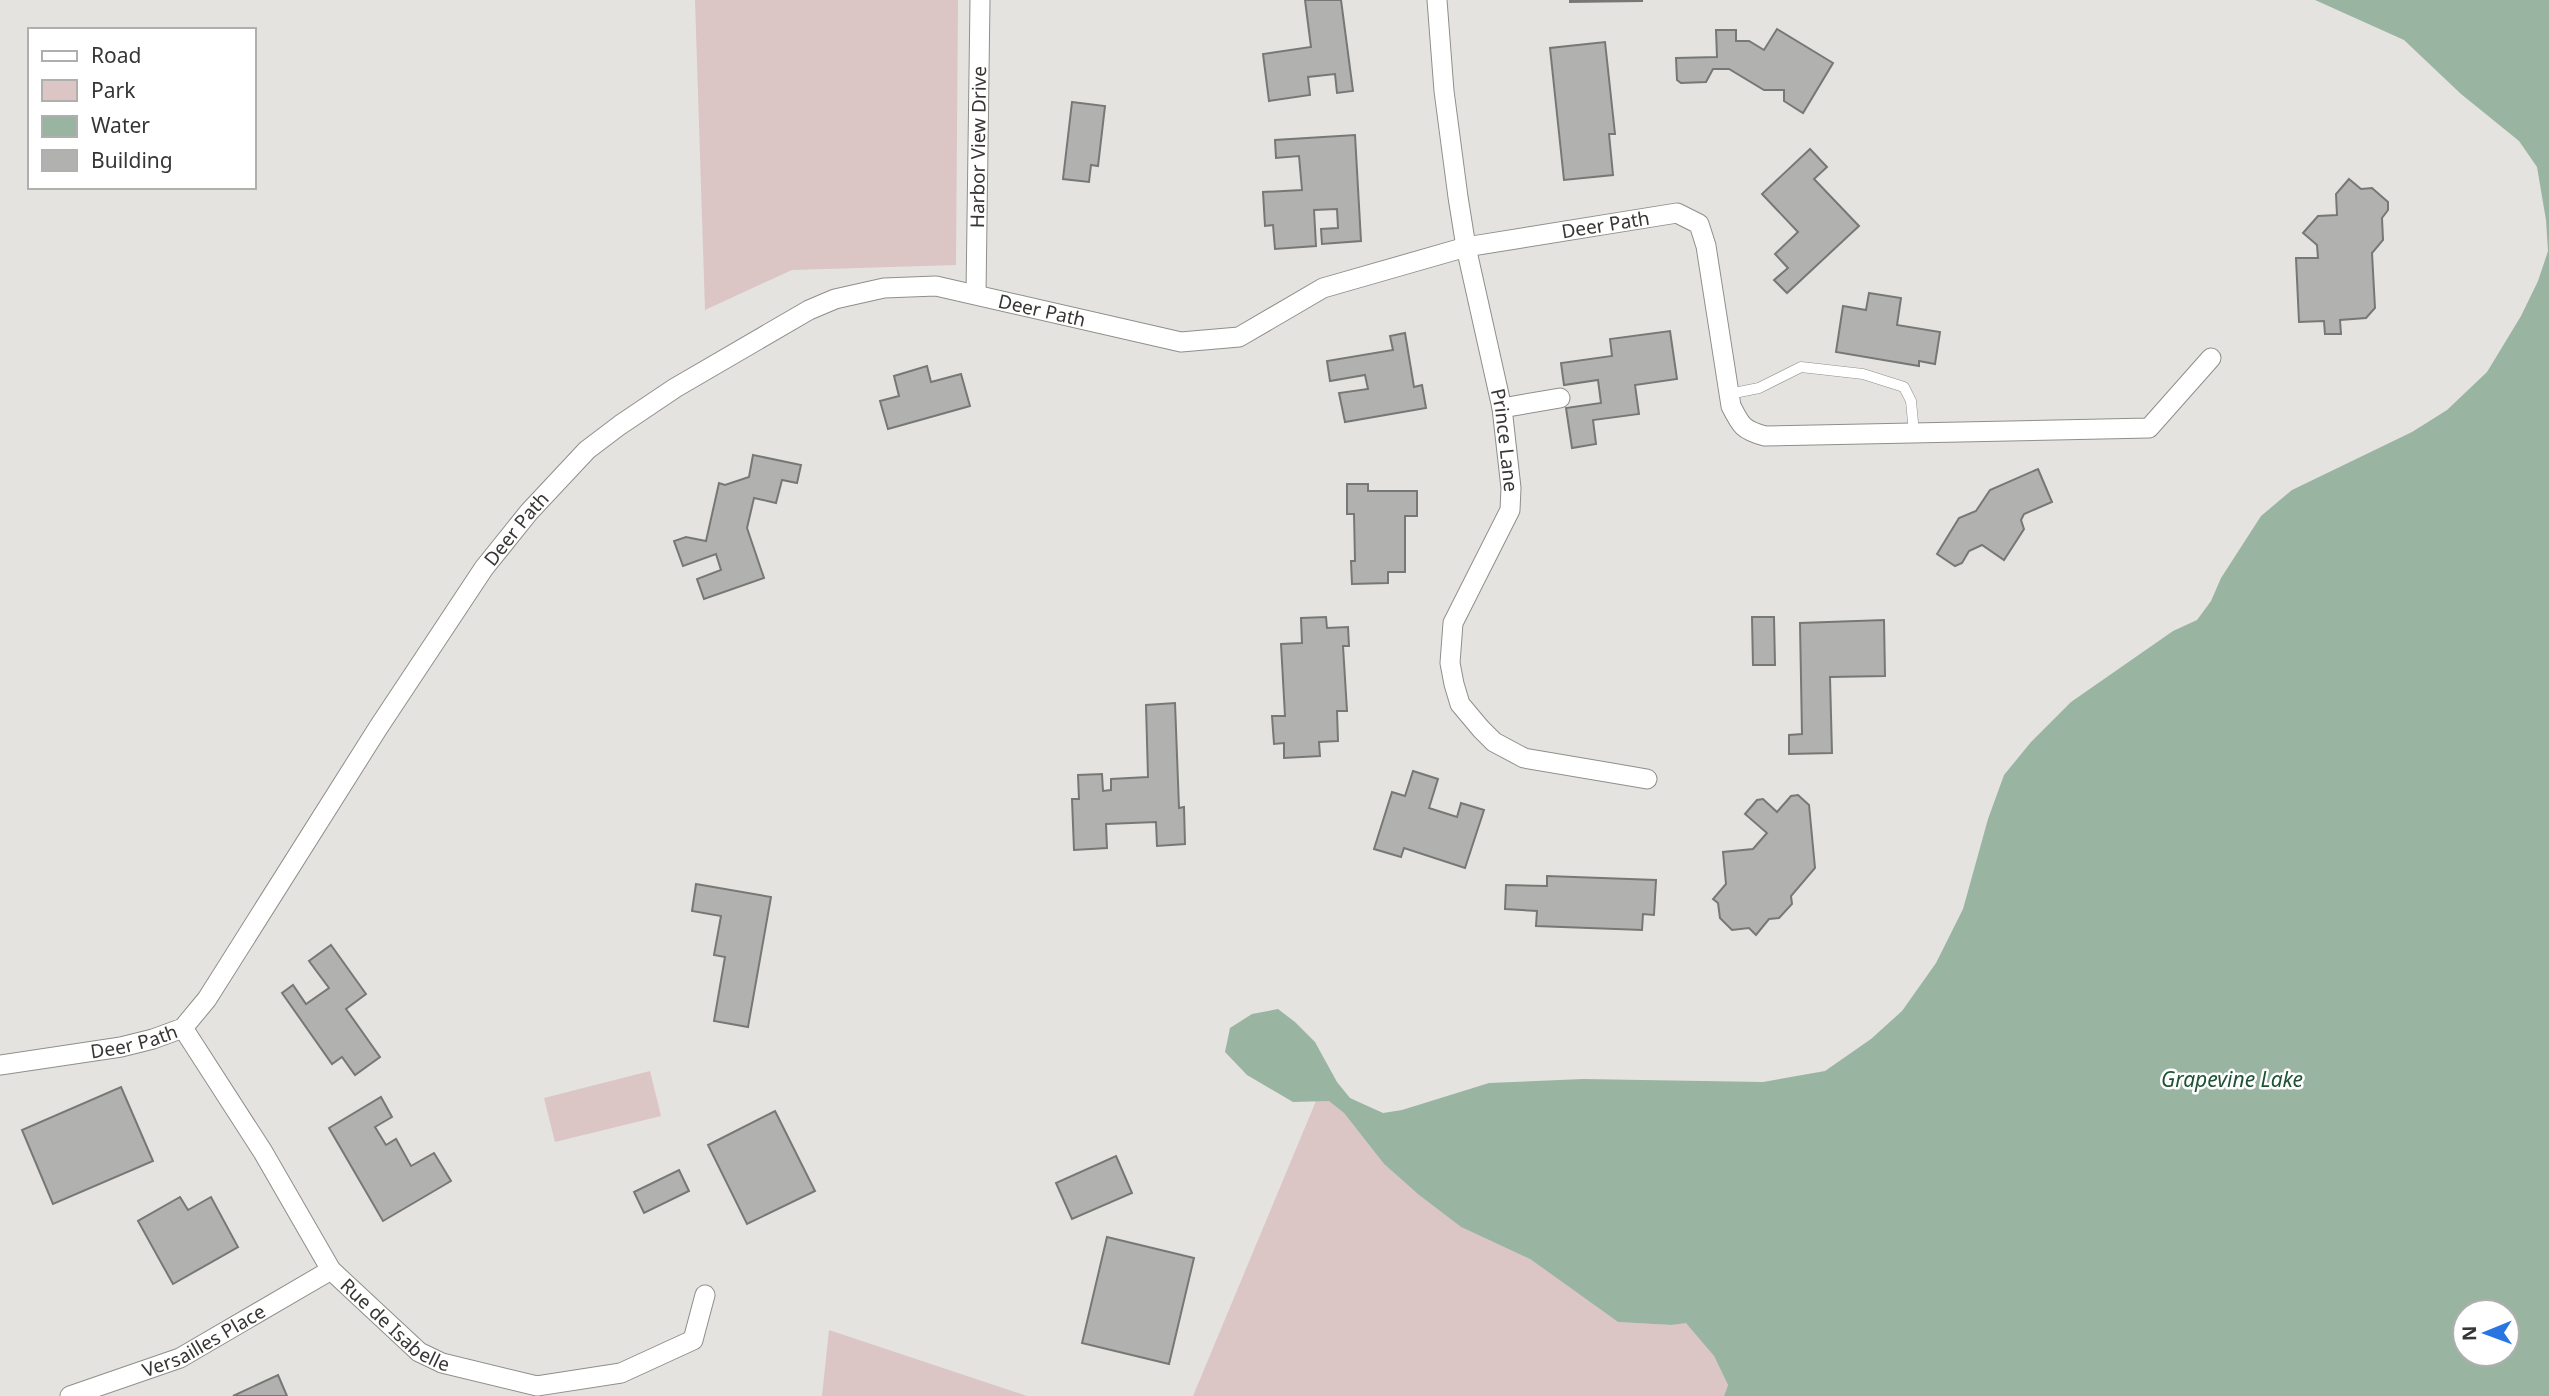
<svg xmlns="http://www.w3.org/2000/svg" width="2549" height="1396" viewBox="0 0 2549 1396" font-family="'Noto Sans',sans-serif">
<rect width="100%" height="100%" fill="#e5e3e0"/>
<g fill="#dcc5c5">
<polygon points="695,0 958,0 956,265 792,270 705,310"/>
<polygon points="650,1071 661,1116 555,1142 544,1098"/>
<polygon points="1329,1100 1344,1113 1384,1164 1419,1195 1461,1227 1530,1259 1618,1322 1671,1325 1686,1322 1714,1356 1728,1385 1724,1396 1193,1396 1316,1101"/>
<polygon points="829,1330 1027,1396 822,1396"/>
</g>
<path fill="#99b5a2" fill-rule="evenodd" d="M 2315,0 L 2549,0 L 2549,1396 L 1724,1396 L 1728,1385 L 1714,1356 L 1686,1323 L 1671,1325 L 1618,1322 L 1530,1259 L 1461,1227 L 1419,1195 L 1384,1164 L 1344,1113 L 1329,1101 L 1293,1102 L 1247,1075 L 1225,1052 L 1230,1028 L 1252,1014 L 1278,1009 L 1295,1022 L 1315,1042 L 1337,1082 L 1350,1098 L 1383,1113 L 1402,1110 L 1489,1083 L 1583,1079 L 1763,1082 L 1825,1071 L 1871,1039 L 1902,1011 L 1936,963 L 1963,909 L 1988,819 L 2004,775 L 2031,742 L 2071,702 L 2173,631 L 2197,620 L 2211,601 L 2221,578 L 2261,516 L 2292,490 L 2412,432 L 2447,410 L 2487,372 L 2521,316 L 2538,281 L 2548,251 L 2546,220 L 2537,167 L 2519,141 L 2461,94 L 2404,40 ZM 2465,1312 L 2507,1312 L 2507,1354 L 2465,1354 Z"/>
<g fill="#b1b2af" stroke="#777875" stroke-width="2">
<polygon points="1305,0 1341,0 1353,91 1337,93 1335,74 1308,77 1310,95 1269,101 1263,54 1311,47"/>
<polygon points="1570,0 1642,0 1642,1 1570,2"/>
<polygon points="1777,29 1833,63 1803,113 1784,101 1784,90 1764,90 1729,69 1713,69 1706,82 1681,83 1677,80 1676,58 1717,57 1716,30 1736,30 1736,41 1749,41 1764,50"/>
<polygon points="1605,42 1615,134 1609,134 1613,175 1564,180 1550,48"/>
<polygon points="1072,102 1105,106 1098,166 1091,165 1089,182 1063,179"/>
<polygon points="1355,135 1361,241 1322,244 1321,229 1338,228 1337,209 1314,210 1316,246 1275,249 1273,225 1265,226 1263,192 1302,190 1299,156 1276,158 1275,140"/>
<polygon points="1810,149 1827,167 1814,179 1859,226 1787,293 1774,280 1788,268 1775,254 1798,232 1762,194"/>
<polygon points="2349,179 2361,189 2372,188 2388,202 2388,210 2382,218 2383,240 2372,253 2375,308 2366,318 2340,320 2341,334 2325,334 2324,321 2299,322 2296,258 2318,258 2317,245 2303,233 2318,216 2337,215 2336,194"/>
<polygon points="1869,293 1901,298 1897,325 1940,332 1935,364 1919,361 1919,366 1836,352 1843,306 1866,310"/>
<polygon points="1670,331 1677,379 1635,385 1639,414 1593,420 1596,444 1572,448 1566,408 1601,403 1598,380 1564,385 1561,363 1612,356 1610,339"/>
<polygon points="1405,333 1414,387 1422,385 1426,408 1345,422 1339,393 1368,389 1365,375 1330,381 1327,361 1393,350 1390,336"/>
<polygon points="927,366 931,382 961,374 970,406 888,429 880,401 899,396 894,376"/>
<polygon points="753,455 801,465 797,483 782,480 776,503 754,498 747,528 764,578 704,599 697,579 721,570 716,554 683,566 674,541 686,537 706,541 719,483 725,485 749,477"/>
<polygon points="2038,469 2052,502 2024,514 2021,520 2024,529 2004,560 1982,545 1969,551 1962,563 1955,566 1937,554 1959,518 1976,511 1990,490"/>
<polygon points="1347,484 1368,484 1368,491 1417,491 1417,516 1405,516 1405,572 1388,572 1388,583 1352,584 1351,561 1355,561 1354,514 1347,514"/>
<polygon points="1326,617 1327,628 1348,627 1349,646 1343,646 1347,711 1337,711 1338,741 1319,742 1320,756 1284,758 1284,743 1274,744 1272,716 1285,716 1281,644 1302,643 1301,618"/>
<polygon points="1752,617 1774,617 1775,665 1753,665"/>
<polygon points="1884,620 1885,676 1830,677 1832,753 1789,754 1789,735 1802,734 1800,623"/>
<polygon points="1175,703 1179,808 1184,807 1185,844 1157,846 1156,822 1106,824 1107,848 1074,850 1072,799 1079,799 1078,775 1102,774 1103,791 1111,790 1111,779 1148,777 1146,705"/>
<polygon points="1413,771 1438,779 1429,808 1457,817 1461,803 1484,810 1465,868 1404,848 1401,857 1374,849 1392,792 1405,796"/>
<polygon points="1798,795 1809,805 1815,868 1791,896 1792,904 1779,918 1769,919 1756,935 1749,928 1732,930 1720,918 1718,903 1713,899 1726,884 1723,852 1753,849 1767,833 1745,814 1757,800 1763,799 1777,812 1791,796"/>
<polygon points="1547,876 1656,880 1654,915 1643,914 1642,930 1536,926 1537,911 1505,909 1506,885 1547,886"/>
<polygon points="696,884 771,897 748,1027 714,1021 725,957 714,955 721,916 692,911"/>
<polygon points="331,945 366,994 346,1009 380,1057 355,1075 342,1057 332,1064 282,993 293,985 306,1004 329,988 309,961"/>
<polygon points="121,1087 153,1161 53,1204 22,1130"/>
<polygon points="381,1097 392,1117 375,1127 386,1145 396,1139 411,1166 434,1153 451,1181 383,1221 329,1128"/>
<polygon points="775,1111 815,1191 747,1224 708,1145"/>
<polygon points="1116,1156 1132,1193 1072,1219 1056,1183"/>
<polygon points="679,1170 689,1191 644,1213 634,1192"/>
<polygon points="180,1197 188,1210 211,1197 238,1247 173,1284 138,1221"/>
<polygon points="1107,1237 1194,1258 1169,1364 1082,1343"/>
<polygon points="278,1375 287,1396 233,1396"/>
</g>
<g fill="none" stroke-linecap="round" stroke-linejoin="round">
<defs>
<polyline id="service" points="1729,394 1759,388 1801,367 1863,374 1904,387 1911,401 1914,433"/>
<g id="minor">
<path id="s1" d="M 1437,0 L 1444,91 L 1458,197 L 1466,247 L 1502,408 L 1511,488 L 1510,510 L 1453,623 L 1450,663 L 1454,684 L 1460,704 L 1481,729 L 1494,742 L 1524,758 L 1647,779"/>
<path id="s2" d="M 976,294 L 980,0"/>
<polyline points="1502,408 1560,398"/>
<path id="s3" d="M 183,1028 L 263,1152 L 331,1270 L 419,1352 L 442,1363 L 537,1386 L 621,1373 L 693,1340 L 705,1295"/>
<path id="s4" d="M 0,1065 L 121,1047 L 153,1039 L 183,1028 L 207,999 L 378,728 L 484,568 L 529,512 L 587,450 L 620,425 L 675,388 L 809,310 L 835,299 L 884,288 L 936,286 L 1181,342 L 1239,337 L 1323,288 L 1466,247 L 1677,213 L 1699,224 L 1706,246 L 1731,406 C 1741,426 1743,430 1765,436 L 2149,428 L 2211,358"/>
<path id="s5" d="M 70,1396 L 180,1358 L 331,1270"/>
</g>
</defs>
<use href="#service" stroke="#8f8e8b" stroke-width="11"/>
<use href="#minor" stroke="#8f8e8b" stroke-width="21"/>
<use href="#service" stroke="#fff" stroke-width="10"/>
<use href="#minor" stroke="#fff" stroke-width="19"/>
</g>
<g text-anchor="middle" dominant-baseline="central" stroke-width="5" stroke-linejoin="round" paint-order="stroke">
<g font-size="19" fill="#373635" stroke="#fff">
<text stroke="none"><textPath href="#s2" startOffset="147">Harbor View Drive</textPath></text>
<text stroke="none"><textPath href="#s4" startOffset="1984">Deer Path</textPath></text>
<text stroke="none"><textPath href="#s4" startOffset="1396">Deer Path</textPath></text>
<text stroke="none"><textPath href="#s1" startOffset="446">Prince Lane</textPath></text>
<text stroke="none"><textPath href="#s4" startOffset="788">Deer Path</textPath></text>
<text stroke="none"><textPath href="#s4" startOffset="136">Deer Path</textPath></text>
<text stroke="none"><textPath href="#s3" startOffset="369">Rue de Isabelle</textPath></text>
<text stroke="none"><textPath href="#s5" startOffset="145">Versailles Place</textPath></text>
</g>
<g font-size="21" font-style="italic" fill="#215135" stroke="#fff">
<text x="2232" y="1079">Grapevine Lake</text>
</g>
</g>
<rect x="28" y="28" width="228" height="161" fill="#ffffff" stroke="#afafae" stroke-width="2"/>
<rect x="42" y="51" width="35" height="10" fill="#ffffff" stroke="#afafae" stroke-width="2"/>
<text x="91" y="63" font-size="21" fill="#373635">Road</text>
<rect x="42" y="80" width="35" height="21" fill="#dcc5c5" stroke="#afafae" stroke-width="2"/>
<text x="91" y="98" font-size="21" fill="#373635">Park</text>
<rect x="42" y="116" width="35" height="21" fill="#99b5a2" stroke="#afafae" stroke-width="2"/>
<text x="91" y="133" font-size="21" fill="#373635">Water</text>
<rect x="42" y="150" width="35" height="21" fill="#b1b2af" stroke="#afafae" stroke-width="2"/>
<text x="91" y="168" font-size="21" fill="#373635">Building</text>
<g transform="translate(2486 1333) rotate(269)"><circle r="33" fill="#ffffff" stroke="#afafae" stroke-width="2"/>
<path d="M0-5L12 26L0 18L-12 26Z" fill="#2976e2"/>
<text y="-10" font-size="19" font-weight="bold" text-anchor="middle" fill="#373635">N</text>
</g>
</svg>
